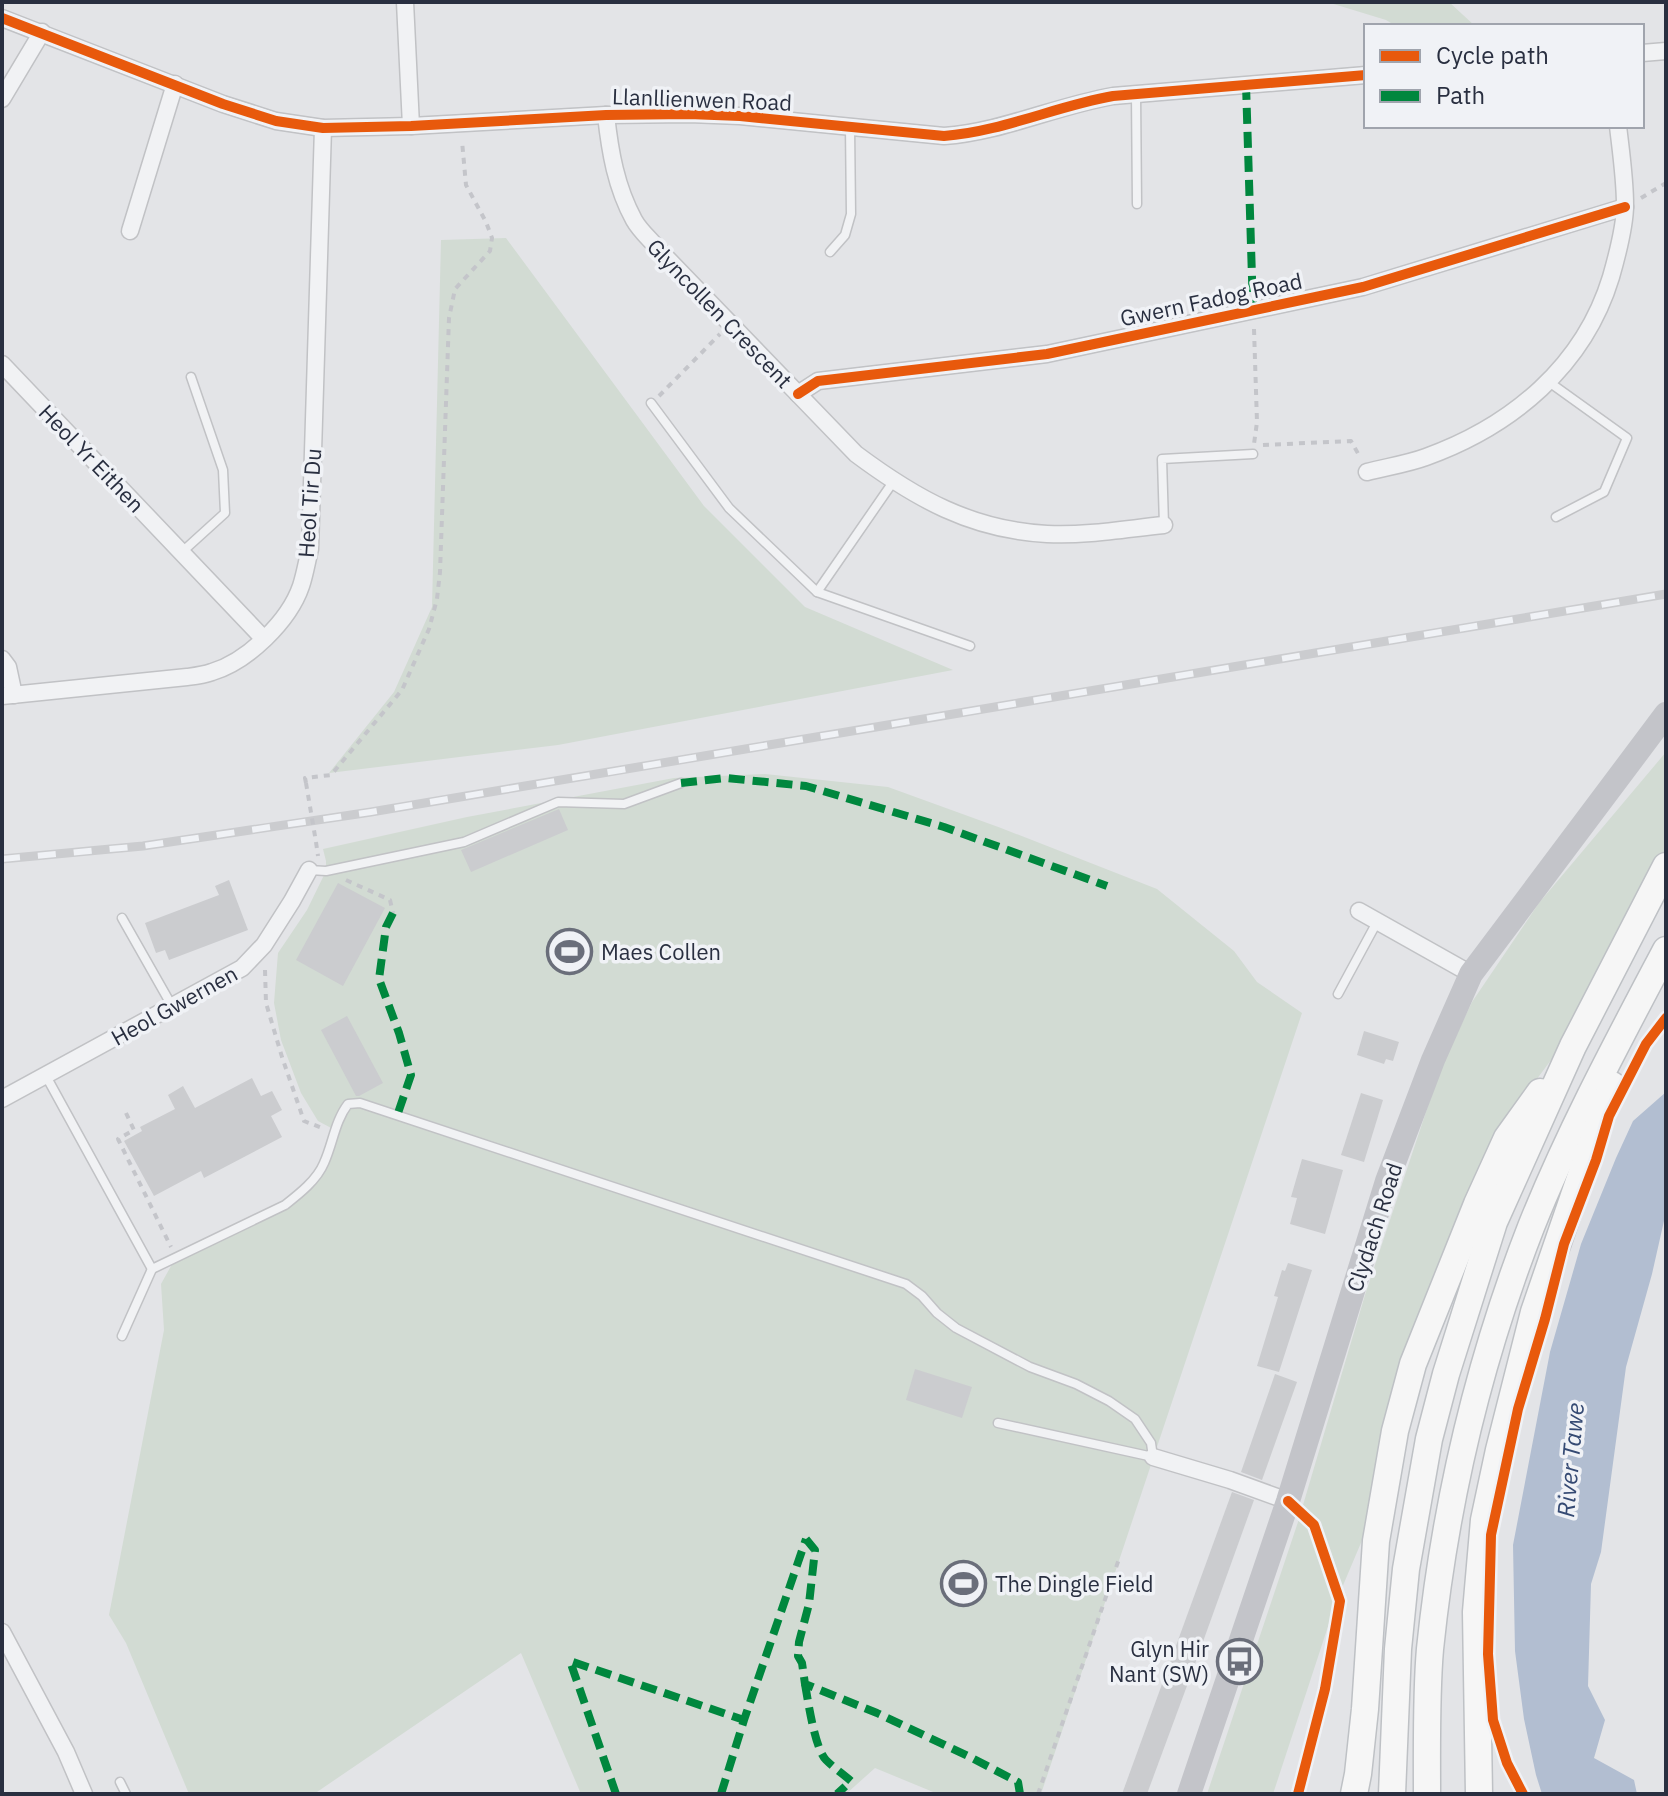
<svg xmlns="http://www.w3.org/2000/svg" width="1668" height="1796" viewBox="0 0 1668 1796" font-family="'IBM Plex Sans',sans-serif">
<rect width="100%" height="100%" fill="#e3e4e7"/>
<g fill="#d2dbd3">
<polygon points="1327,2 1449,2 1475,26 1396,26 1386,20"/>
<polygon points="506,238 704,506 805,607 953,670 558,745 329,773 394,692 432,607 441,240"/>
<polygon points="1666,752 1666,851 1557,1052 1513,1111 1490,1153 1431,1281 1395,1383 1374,1512 1336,1602 1273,1794 1207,1794 1298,1522 1365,1295 1441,1067 1472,1002 1539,903"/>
<polygon points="765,774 888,787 1001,828 1157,889 1234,951 1257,982 1302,1013 1041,1794 938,1794 875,1768 846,1794 581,1794 521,1653 314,1794 189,1794 126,1643 109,1615 164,1330 161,1284 176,1257 285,1205 323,1167 335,1130 318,1121 301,1093 281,1040 274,1003 278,953 307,910 326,871 326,861 323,849 467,817 674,778"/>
</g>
<polygon fill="#b2bed1" points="1666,1092 1666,1212 1652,1274 1626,1367 1601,1552 1591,1584 1588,1686 1605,1720 1594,1758 1634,1780 1637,1794 1542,1794 1536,1775 1524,1719 1515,1651 1513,1545 1550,1352 1581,1244 1616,1158 1633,1121"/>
<g fill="#cbcccf">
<polygon points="559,809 568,830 471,872 461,850"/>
<polygon points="229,880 248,930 169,960 165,950 156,953 145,923 219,895 215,886"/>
<polygon points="338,883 385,908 343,986 296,960"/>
<polygon points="347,1016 383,1083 359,1096 356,1096 321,1030"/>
<polygon points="1364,1031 1399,1042 1393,1061 1386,1059 1384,1064 1357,1055"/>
<polygon points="252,1078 261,1096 272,1091 282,1110 271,1116 282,1137 204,1178 201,1171 154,1196 124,1141 142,1131 140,1127 175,1109 168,1095 183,1086 195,1108"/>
<polygon points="1361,1093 1383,1100 1364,1162 1341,1155"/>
<polygon points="1302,1159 1343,1170 1325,1234 1290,1224 1297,1198 1291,1197"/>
<polygon points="1288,1263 1312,1270 1279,1372 1257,1366 1278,1297 1274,1296 1282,1270 1285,1271"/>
<polygon points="915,1369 972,1387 962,1418 906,1400"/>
<polygon points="1275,1374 1297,1382 1262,1480 1241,1472"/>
<polygon points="1232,1492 1254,1500 1191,1675 1147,1794 1122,1794"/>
</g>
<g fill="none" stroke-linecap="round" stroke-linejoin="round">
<defs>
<g id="lane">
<polyline points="1136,94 1137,204"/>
<polyline points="830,252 845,235 851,214 850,127"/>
<polyline points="1549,382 1627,438 1604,492 1556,517"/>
<polyline points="651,403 729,508 817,592 970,646"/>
<polyline points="1164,525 1162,459 1253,454"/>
<polyline points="182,552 225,513 223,470 191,377"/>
<polyline points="817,592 893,482"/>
<polyline points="309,870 326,871 464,842 558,802 624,804 681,783"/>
<polyline points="122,918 172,1006"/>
<polyline points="1338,994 1377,922"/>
<path d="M 46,1076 L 152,1269 L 285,1205 C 299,1194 317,1180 324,1163 C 333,1143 335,1121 348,1104 L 360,1103 L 906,1284 L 922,1296 L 937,1313 L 956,1328 L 1030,1367 L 1076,1384 L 1109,1401 L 1135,1419 L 1151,1443 L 1153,1457 L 998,1423"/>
<polyline points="122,1336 152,1269"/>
<polyline points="120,1782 126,1794"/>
</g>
<g id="street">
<polyline points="405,2 411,126"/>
<path d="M 2,18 L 223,104 L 276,121 L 323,128 L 411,126 L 606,115 L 689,114 L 740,116 L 944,136 C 1001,132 1056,106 1113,96 L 1366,75"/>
<polyline points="1642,53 1666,51"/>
<polyline points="2,99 42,32"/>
<path d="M 606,115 C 610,152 616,187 634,220 C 640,231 651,240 659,250 L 856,454 C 915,498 971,530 1047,534 C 1086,536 1125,529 1164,525"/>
<polyline points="130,231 175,84"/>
<polyline points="2,364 264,639"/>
<polyline points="798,394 818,381 1047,354 1363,287 1625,207"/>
<path d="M 1367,472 C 1386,467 1407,464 1426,457 C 1512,426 1584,366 1611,277 C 1617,256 1625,227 1625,205 C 1625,179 1621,152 1618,126"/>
<polyline points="2,659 8,667 14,695"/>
<path d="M 2,696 L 187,677 C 195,676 204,675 212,672 C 248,661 289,621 301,586 C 305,574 307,561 310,549 L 323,128"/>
<polyline points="1359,911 1471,974"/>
<polyline points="2,1099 242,968 264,945 292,901 309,870"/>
<polyline points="1153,1457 1230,1480 1288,1501"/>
<polyline points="2,1632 66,1752 84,1794"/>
</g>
<g id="primary">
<polyline points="1354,1794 1358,1774 1365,1709 1376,1541 1395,1431 1413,1364 1477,1204 1507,1138 1540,1092"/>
<polyline points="1392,1794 1398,1649 1406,1569 1429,1439 1446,1374 1494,1222 1573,1046 1666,866"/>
<path d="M 1427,1794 C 1427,1748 1426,1695 1430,1649 C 1445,1504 1478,1363 1531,1227 C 1569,1132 1618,1041 1666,950"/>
<polyline points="1479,1794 1476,1612 1484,1520 1499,1450 1534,1312 1612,1085"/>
</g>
</defs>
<use href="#lane" stroke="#c1c2c5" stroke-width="11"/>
<use href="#street" stroke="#c1c2c5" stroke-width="19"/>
<use href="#primary" stroke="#bec1c5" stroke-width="29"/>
<g stroke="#c4c5ca" stroke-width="4" stroke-dasharray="6 6" stroke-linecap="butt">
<polyline points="1641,198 1666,183"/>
<polyline points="1254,329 1257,422 1254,444"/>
<polyline points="659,396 720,334"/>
<polyline points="1263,445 1351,441 1360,457"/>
<polyline points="306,783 305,778 331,775 402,690 429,629 437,599 440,572 449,318 455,289 490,251 492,238 486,222 466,185 462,141"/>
<polyline points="316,842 318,856"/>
<polyline points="346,880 390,900 393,913"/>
<polyline points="265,970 266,1003 282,1057 304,1121 325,1129"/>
<polyline points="126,1113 134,1130 118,1139 171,1247"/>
<polyline points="1038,1794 1120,1556"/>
</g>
<use href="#lane" stroke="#f1f2f4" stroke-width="8"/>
<use href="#street" stroke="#f1f2f4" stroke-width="16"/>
<polyline stroke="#c3c4c9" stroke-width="24" points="1189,1794 1288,1501 1387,1181 1433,1060 1471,974 1666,714"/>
<use href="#primary" stroke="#f6f6f6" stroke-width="26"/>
<defs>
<polyline id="rail" points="2,859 143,846 371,812 1666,594"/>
</defs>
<use href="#rail" stroke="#cbcccf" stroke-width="9"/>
<use href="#rail" stroke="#f0f2f6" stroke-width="6" stroke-dasharray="18" stroke-linecap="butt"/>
<polyline stroke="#c4c5ca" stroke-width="4" stroke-dasharray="6 6" stroke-linecap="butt" points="306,783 316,842"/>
<g stroke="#00873e" stroke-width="8" stroke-dasharray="16 8" stroke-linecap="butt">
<polyline points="1246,84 1253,310"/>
<polyline points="681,783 726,778 806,786 944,827 1107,886"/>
<polyline points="393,913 386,927 379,979 399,1033 411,1075 397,1116"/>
<polyline points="806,1539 815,1550 809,1604 799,1642 798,1656 802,1663 805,1684 877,1713 970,1757 1018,1782 1020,1794"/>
<path d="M 805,1684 C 808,1701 815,1749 826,1760 C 833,1767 843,1774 851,1781 L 837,1794"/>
<polyline points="616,1794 570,1661 744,1720"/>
<polyline points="721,1794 744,1720 806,1539"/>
</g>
<defs>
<g id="cycleway">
<path d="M 2,18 L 223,104 L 276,121 L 323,128 L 411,126 L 606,115 L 689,114 L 740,116 L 944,136 C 1001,132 1056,106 1113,96 L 1366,75"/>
<polyline points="798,394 818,381 1047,354 1363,287 1625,207"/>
<polyline points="1288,1501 1314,1525 1340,1601 1325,1689 1298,1794"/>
<polyline points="1523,1794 1507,1763 1493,1720 1488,1654 1491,1535 1518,1409 1545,1319 1564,1244 1596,1160 1609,1116 1646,1044 1666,1018"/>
</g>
</defs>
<use href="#cycleway" stroke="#f0f2f6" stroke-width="15"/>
<use href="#cycleway" stroke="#e8590c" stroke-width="10"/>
</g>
<defs>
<symbol id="stadium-ring" viewBox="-11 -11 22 22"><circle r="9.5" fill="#f0f2f6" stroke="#6a6e7a" stroke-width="1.5"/><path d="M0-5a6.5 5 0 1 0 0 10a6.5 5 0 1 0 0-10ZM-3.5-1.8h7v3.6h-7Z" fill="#6a6e7a"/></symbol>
<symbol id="bus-ring" viewBox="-11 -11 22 22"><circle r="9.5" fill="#f0f2f6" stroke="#6a6e7a" stroke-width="1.5"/><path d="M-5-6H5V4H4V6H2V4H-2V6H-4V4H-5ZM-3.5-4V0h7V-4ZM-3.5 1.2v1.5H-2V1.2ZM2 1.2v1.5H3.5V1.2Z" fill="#6a6e7a"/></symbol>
</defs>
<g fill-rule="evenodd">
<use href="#stadium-ring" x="544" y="926" width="51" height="51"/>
<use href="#stadium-ring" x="938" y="1558" width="51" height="51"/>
<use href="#bus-ring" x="1214" y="1636" width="51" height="51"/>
</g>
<g text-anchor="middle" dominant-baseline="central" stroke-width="7" stroke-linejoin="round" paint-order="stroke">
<g font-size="22" fill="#292f40" stroke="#f0f2f6">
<text transform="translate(702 99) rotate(2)">Llanllienwen Road</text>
<text transform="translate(1211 299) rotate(-12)">Gwern Fadog Road</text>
<text transform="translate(720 313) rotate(46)">Glyncollen Crescent</text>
<text transform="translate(92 458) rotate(46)">Heol Yr Eithen</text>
<text transform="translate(309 503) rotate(-86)">Heol Tir Du</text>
<text transform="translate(174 1005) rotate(-29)">Heol Gwernen</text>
<text transform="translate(1374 1227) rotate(-72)">Clydach Road</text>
</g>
<g font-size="22" fill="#292f40" stroke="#f0f2f6" text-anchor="start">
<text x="601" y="951">Maes Collen</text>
<text x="995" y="1583">The Dingle Field</text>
<text x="1209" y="1648" text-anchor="end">Glyn Hir<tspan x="1209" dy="25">Nant (SW)</tspan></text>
</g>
<g font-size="24" font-style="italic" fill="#354a73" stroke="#f0f2f6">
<text transform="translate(1570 1460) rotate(-85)">River Tawe</text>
</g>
</g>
<rect width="1668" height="1796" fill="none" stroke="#292f40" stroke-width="8"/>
<rect x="1364" y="24" width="280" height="104" fill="#f0f2f6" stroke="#a0a4ad" stroke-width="2"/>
<rect x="1380" y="50" width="40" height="12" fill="#e8590c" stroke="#a0a4ad" stroke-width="2"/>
<text x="1436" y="64" font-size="24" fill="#292f40">Cycle path</text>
<rect x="1380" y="90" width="40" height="12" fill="#00873e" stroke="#a0a4ad" stroke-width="2"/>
<text x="1436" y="104" font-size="24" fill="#292f40">Path</text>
</svg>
